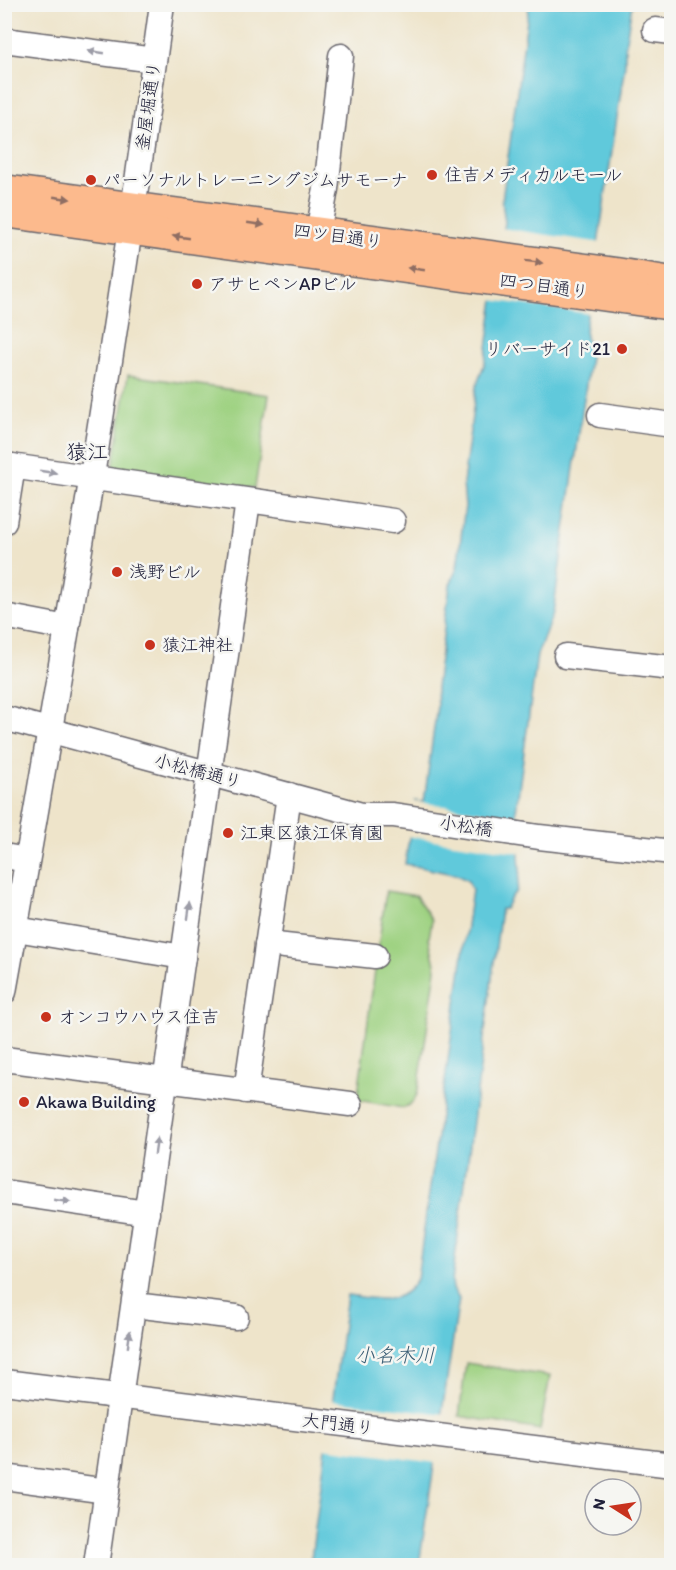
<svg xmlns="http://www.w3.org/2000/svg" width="676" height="1570" viewBox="0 0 676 1570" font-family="Itim,'Klee One',sans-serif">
<rect width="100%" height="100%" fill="#f6f6f2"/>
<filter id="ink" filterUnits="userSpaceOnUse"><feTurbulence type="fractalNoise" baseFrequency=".0167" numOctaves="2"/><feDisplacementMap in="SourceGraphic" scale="12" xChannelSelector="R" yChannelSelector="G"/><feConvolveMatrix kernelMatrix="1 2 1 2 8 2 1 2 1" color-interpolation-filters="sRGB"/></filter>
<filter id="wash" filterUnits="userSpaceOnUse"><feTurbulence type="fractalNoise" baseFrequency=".008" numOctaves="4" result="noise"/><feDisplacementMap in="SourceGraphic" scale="24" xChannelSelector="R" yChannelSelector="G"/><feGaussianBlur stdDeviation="1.35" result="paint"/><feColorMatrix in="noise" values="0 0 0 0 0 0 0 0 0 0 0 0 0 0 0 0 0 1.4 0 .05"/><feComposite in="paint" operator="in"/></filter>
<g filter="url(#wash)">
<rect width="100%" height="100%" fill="#eee4ca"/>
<g fill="#9fd282" stroke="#607a5e" stroke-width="1.5">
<polygon points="128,375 269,395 255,488 113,469"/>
<path d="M 386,891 L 416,896 L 432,920 L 429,938 L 436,969 L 418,1090 C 416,1100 412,1104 403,1108 L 357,1100 Z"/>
<polygon points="466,1363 550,1376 540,1430 459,1416"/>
</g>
<path fill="#60c9db" stroke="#41768b" stroke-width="1.5" d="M 529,5 L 632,5 L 625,46 L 625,64 L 585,331 L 590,357 L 553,613 L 537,655 L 516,811 L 520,870 L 517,891 L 512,896 L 505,909 L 501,909 L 452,1281 L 453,1289 L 459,1299 L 419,1565 L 310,1566 L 347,1295 C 376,1298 400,1308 417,1279 L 472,890 L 468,881 L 457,875 L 405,864 L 415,801 L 424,802 L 437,706 L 436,688 L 450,585 L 457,568 L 465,506 L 463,483 L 476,387 L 485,362 L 505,222 L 502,201 Z"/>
<g fill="#eee4ca">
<polygon points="501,228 602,243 591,314 491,300"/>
<polygon points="412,801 519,817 522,853 406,836"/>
<polygon points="330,1400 445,1414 437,1463 323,1448"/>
</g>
</g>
<g filter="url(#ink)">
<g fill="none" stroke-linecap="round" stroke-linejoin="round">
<defs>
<g id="minor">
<polyline points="655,30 672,32"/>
<polyline points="4,40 154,60"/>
<polyline points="318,233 326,189 341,56"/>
<polyline points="600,415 672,425"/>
<polyline points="4,465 393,521"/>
<polyline points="4,522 13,466"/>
<polyline points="4,616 67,628"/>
<polyline points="566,656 672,668"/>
<polyline points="4,718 362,815 393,815 539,837 672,852"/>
<polyline points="4,856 27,860"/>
<polyline points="16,929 183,957"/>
<polyline points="267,944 375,956"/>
<path d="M 4,992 C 63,664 117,335 162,4"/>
<polyline points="4,1059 350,1104"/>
<polyline points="246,1091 289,795"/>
<polyline points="4,1192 147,1213"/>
<polyline points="134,1305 236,1317"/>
<polyline points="4,1382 672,1465"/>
<polyline points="4,1477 107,1491"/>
<polyline points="96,1566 248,501"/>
</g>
<g id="major">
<polyline points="4,190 616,273 672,282"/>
<polyline points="4,212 672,305"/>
</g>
</defs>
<use href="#minor" stroke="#69666d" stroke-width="27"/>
<use href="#major" stroke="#69666d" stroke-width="33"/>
<use href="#minor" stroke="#fff" stroke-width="24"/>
<use href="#major" stroke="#fcba8d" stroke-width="30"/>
</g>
<defs><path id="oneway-solid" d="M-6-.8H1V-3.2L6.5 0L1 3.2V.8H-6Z" transform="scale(1.5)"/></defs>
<g fill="#9c9ca7">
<use href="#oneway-solid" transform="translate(96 52) rotate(-172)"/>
<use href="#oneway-solid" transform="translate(48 472) rotate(8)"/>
<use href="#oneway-solid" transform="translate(189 911) rotate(-82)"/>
<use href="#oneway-solid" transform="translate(156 1146) rotate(-82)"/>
<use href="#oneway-solid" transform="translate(62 1201) rotate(8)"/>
<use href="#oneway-solid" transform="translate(129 1339) rotate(-82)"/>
</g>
<g fill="#8f6e64">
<use href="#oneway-solid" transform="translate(62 198) rotate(8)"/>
<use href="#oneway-solid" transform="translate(256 224) rotate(8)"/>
<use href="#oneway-solid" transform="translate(181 237) rotate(-172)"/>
<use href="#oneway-solid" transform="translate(534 262) rotate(7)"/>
<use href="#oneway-solid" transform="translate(416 269) rotate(-172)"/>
</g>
</g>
<g fill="#c8321e" stroke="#f6f6f2" stroke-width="2">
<circle cx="432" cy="175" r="6"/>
<circle cx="91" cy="180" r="6"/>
<circle cx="197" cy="284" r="6"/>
<circle cx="622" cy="349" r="6"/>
<circle cx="117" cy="572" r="6"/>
<circle cx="150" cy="645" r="6"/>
<circle cx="228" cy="833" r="6"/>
<circle cx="46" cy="1017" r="6"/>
<circle cx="24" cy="1102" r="6"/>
</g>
<g text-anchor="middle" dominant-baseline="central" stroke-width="5" stroke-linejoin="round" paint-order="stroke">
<g font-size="18" fill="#22223b" stroke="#f6f6f2">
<text transform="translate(148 106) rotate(-82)">釜屋堀通り</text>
<text transform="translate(338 236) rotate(8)">四ツ目通り</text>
<text transform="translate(544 286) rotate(8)">四つ目通り</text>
<text transform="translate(198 771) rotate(15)">小松橋通り</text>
<text transform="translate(466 826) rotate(8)">小松橋</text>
<text transform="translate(338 1424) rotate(7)">大門通り</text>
</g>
<g font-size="18" fill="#22223b" stroke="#f6f6f2" text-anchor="start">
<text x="444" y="175">住吉メディカルモール</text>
<text x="103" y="180">パーソナルトレーニングジムサモーナ</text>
<text x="209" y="284">アサヒペンAPビル</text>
<text x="610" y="349" text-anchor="end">リバーサイド21</text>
<text x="129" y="572">浅野ビル</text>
<text x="162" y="645">猿江神社</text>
<text x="240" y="833">江東区猿江保育園</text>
<text x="58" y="1017">オンコウハウス住吉</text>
<text x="36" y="1102">Akawa Building</text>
</g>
<g font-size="20" font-style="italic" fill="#385c73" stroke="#f6f6f2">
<text x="395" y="1355">小名木川</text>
</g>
<g font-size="21" fill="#22223b" stroke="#f6f6f2">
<text x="87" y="451">猿江</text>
</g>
</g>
<rect width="676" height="1570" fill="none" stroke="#f6f6f2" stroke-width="24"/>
<g transform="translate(613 1507) rotate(282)"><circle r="28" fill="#f6f6f2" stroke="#a1a1a9" stroke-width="1.5"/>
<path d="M0-4.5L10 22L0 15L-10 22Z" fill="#c8321e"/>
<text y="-9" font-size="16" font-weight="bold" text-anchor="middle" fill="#22223b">N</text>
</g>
</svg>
